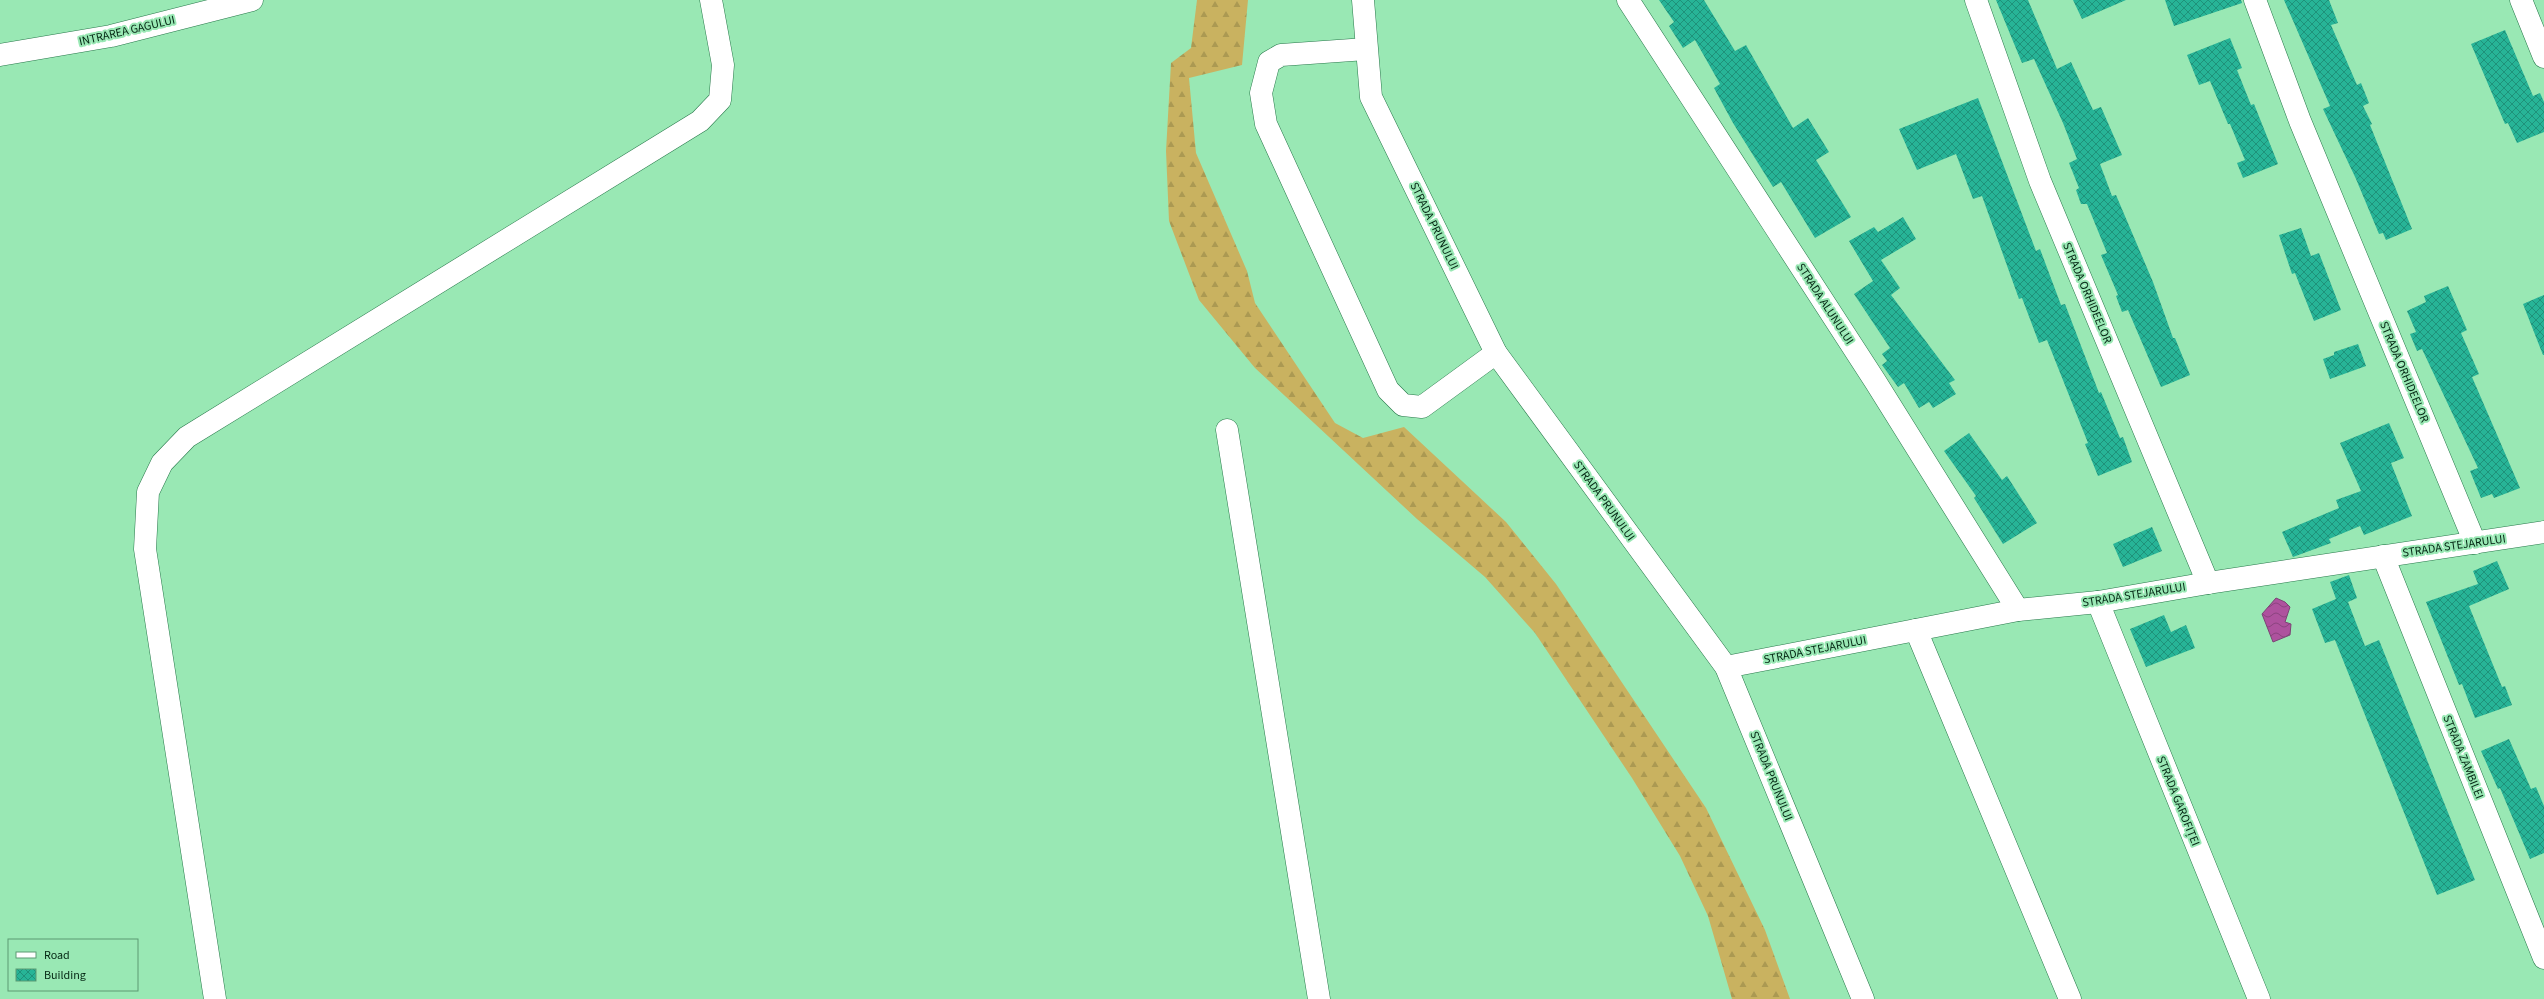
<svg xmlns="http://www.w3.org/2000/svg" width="2544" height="999" viewBox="0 0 2544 999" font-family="'Source Sans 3',sans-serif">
<defs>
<pattern id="forest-firs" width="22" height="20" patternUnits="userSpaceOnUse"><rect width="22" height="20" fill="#c9b260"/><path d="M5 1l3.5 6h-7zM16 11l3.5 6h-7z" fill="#ab9952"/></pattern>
<pattern id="water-waves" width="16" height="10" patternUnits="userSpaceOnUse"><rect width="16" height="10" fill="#ae529e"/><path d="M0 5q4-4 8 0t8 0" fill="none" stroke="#8b447f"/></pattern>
<pattern id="building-cross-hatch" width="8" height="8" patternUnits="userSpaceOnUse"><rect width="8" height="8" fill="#27b497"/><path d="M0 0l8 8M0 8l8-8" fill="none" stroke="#1f927a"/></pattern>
</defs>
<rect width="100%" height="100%" fill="#99e8b4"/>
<polygon fill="url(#forest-firs)" points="1197,0 1248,0 1242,65 1189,78 1196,153 1247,271 1255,303 1335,423 1363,438 1404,427 1506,522 1556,584 1706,808 1765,930 1790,999 1732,999 1708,916 1680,856 1632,778 1535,633 1485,577 1417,519 1255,368 1199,300 1169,221 1166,151 1171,63 1191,48"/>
<polygon fill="url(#water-waves)" stroke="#7b4474" points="2276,598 2285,602 2290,607 2285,622 2291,624 2290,635 2273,642 2262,614"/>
<g fill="url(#building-cross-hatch)">
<polygon points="1659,0 1704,0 1735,51 1746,45 1793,128 1808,118 1829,152 1816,160 1851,217 1815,238 1781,182 1773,187 1733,123 1714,88 1720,84 1695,40 1683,48 1669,26 1674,22"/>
<polygon points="1996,0 2028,0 2057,69 2071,62 2093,110 2101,107 2122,155 2100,164 2112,196 2116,195 2153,282 2173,338 2175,338 2190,375 2161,387 2128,310 2122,312 2116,296 2118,295 2101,255 2107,253 2087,204 2081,204 2076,190 2079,188 2069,163 2077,159 2063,123 2034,59 2022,63"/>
<polygon points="2073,0 2126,0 2082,19"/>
<polygon points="2165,0 2241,0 2242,3 2174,26"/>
<polygon points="2284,0 2329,0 2338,23 2331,25 2357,85 2361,83 2369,103 2363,106 2372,124 2370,125 2412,229 2386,240 2383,233 2379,234 2356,179 2323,109 2330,106"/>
<polygon points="2505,30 2533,96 2540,93 2544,102 2544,132 2517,143 2508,123 2505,124 2471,44"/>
<polygon points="2230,38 2242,68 2237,70 2251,105 2254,104 2278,164 2243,178 2237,163 2245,160 2230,124 2228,124 2210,81 2199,85 2187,55"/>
<polygon points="1978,98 2036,251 2040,249 2061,305 2065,304 2099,393 2101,392 2120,438 2123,437 2132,462 2098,476 2085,444 2088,443 2047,340 2039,343 2022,298 2019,299 1982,196 1973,199 1956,154 1917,170 1899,129"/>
<polygon points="1903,217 1916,239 1881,260 1900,288 1891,295 1955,380 1949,383 1956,394 1933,408 1929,402 1919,408 1904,383 1898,387 1882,365 1887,361 1882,354 1890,348 1854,294 1873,281 1849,241 1874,227 1878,232"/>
<polygon points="2301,228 2311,256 2319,253 2341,310 2314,321 2295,273 2292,274 2279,235"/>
<polygon points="2448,286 2467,330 2461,333 2479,374 2472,377 2520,488 2494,498 2492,494 2481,498 2470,471 2478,468 2422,349 2417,351 2410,334 2416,332 2407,311 2426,302 2424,296"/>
<polygon points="2544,295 2544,355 2543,355 2523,304"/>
<polygon points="2358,344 2366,366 2330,379 2323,359 2334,355 2334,352"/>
<polygon points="2389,423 2404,458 2391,463 2412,516 2364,535 2360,526 2329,539 2331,543 2293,557 2282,532 2339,508 2336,500 2361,491 2340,443"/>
<polygon points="1969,433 2002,480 2007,476 2037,523 2003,544 1974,498 1976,496 1944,451"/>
<polygon points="2152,527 2162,551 2123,567 2113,544"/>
<polygon points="2497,561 2509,589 2469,606 2502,687 2505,686 2512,705 2475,718 2462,684 2459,685 2426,602 2478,584 2473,571"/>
<polygon points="2349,575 2357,598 2348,602 2365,646 2379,640 2475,880 2437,895 2335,640 2325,643 2312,609 2336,599 2330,582"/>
<polygon points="2164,615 2171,632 2186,625 2195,648 2146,667 2130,629"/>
<polygon points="2509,739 2531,789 2536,787 2544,806 2544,853 2530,859 2500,788 2498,789 2481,751"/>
</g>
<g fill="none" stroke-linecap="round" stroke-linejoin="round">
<defs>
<g id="minor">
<polyline points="1363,0 1371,97 1496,353 1726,667 1863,999"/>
<polyline points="1628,0 1875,381 2018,610"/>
<polyline points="1976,0 2040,181 2208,583"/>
<polyline points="2255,0 2300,121 2475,543"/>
<polyline points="2521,0 2544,57"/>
<polyline points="1366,49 1281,55 1269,62 1261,93 1266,124 1388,390 1403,405 1422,407 1496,353"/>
<polyline points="0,55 111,36 252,0"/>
<polyline points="1227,430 1319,999"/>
<polyline points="2383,556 2544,958"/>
<polyline points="2098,602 2259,999"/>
<polyline points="1916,630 2070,999"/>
<polyline points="1726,667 2018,610 2098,602 2208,583 2544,532"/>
<polyline points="215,999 145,549 148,492 162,463 187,437 700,121 720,100 723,65 711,0"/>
</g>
</defs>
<use href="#minor" stroke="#27784a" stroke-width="23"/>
<use href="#minor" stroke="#fff" stroke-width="22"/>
</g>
<g text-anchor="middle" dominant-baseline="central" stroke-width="4" stroke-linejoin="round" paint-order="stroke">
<g font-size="12" fill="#032512" stroke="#99e8b4">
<text transform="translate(127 31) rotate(-13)">INTRAREA GAGULUI</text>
<text transform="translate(1434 226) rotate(64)">STRADA PRUNULUI</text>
<text transform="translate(2087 293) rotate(67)">STRADA ORHIDEELOR</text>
<text transform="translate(1825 304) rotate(57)">STRADA ALUNULUI</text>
<text transform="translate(2404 372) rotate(67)">STRADA ORHIDEELOR</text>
<text transform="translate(1604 501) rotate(54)">STRADA PRUNULUI</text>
<text transform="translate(2454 546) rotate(-8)">STRADA STEJARULUI</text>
<text transform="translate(2134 595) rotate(-9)">STRADA STEJARULUI</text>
<text transform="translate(1815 650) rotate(-11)">STRADA STEJARULUI</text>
<text transform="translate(2463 757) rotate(68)">STRADA ZAMBILEI</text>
<text transform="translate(1771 776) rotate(68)">STRADA PRUNULUI</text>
<text transform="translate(2178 801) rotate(68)">STRADA GAROFIȚEI</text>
</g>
</g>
<rect x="8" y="939" width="130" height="52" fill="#99e8b4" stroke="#5d9a73"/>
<rect x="16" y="952" width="20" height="6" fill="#ffffff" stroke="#5d9a73"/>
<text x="44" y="959" font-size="12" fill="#032512">Road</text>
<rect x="16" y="969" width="20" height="12" fill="url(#building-cross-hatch)" stroke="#5d9a73"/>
<text x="44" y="979" font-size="12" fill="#032512">Building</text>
</svg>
